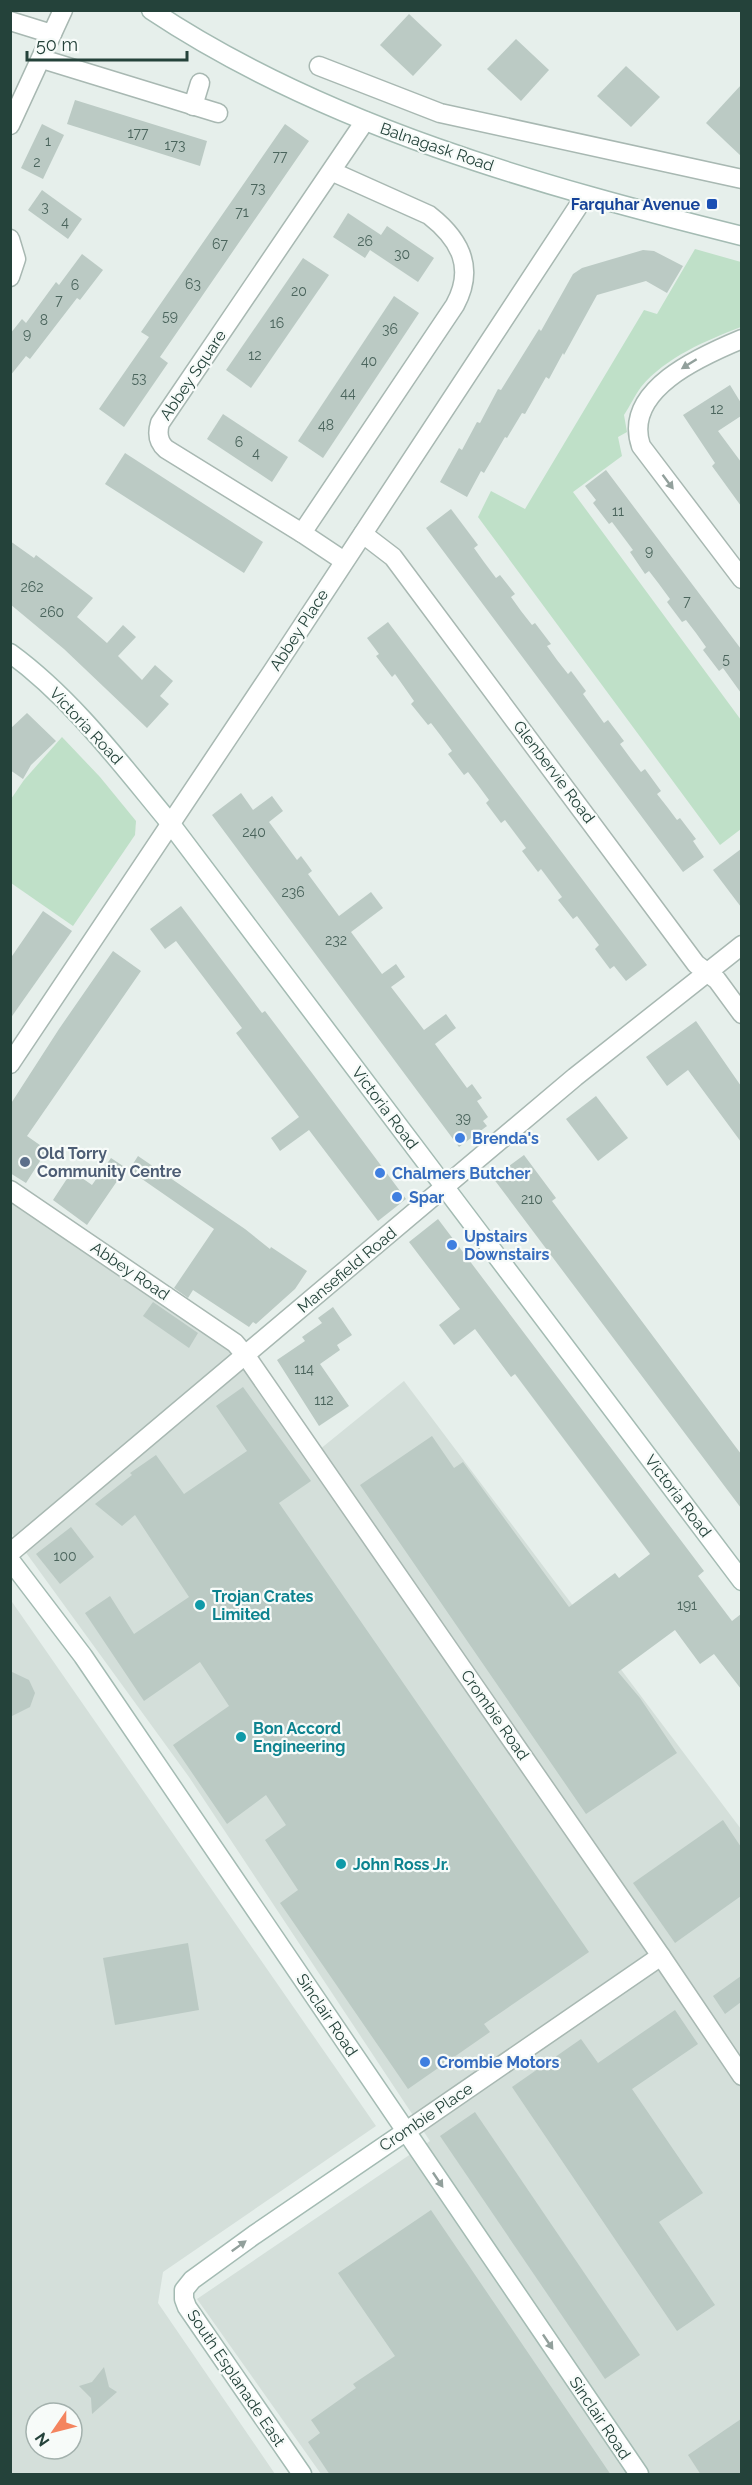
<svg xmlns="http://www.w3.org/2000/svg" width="752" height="2485" viewBox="0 0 752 2485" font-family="Raleway,sans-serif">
<rect width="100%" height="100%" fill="#e6efeb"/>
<g fill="#d4dfda" fill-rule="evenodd">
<polygon points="10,1192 246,1356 314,1454 404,1381 741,1829 741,2474 321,2474 197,2299 430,2141 189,1777 11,1532"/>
<path d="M 10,1599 L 376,2126 L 163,2272 L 158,2303 L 275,2474 L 11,2474 ZM 36,2413 L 72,2413 L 72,2449 L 36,2449 Z"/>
</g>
<g fill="#bfe0c8">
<path d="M 695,249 L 741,262 L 741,327 C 707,340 666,357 641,387 C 635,395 630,406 624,415 L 627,432 L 618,437 L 622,456 L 573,492 L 741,720 L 741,829 L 720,845 L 478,517 L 491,491 L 525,509 L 644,310 L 657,314 Z"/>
<polygon points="62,737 100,777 136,821 135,835 73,926 11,883 11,799 24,780"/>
</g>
<g fill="#bbcac4">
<polygon points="409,14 442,45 413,76 380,45"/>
<polygon points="516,39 549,70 521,101 487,69"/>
<polygon points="626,66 660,97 631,127 597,96"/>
<polygon points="741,85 741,156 706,123"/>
<polygon points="75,100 207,141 200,166 67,124"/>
<polygon points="42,124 64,135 43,179 21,168"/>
<polygon points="285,124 309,141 160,357 168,363 124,427 99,409 149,337 141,332"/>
<polygon points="42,190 82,219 68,239 28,210"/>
<polygon points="348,213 381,235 387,226 434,258 418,282 370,250 365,258 333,237"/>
<polygon points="643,250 654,251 683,266 667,293 646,281 597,295 564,355 563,353 549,379 546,377 525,414 522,413 507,438 505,437 484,473 481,471 467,497 440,482 459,448 462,450 477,422 480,423 498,389 501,390 539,329 541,331 573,274 582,268"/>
<polygon points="82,254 103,270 80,300 77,298 30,359 26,356 10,376 10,334 22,319 26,323 56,282 59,285"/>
<polygon points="303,258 329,275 251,388 226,370"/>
<polygon points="394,296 419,313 323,458 298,441"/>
<polygon points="730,385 741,403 741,416 718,431 741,462 741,506 712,466 715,463 683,415"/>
<polygon points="223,414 288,457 272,482 207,439"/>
<polygon points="125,453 263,542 244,573 105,484"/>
<polygon points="606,470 741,649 741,693 723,668 719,671 703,650 706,647 696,633 686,620 682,622 667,602 670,599 659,584 649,571 645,574 630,552 633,550 612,522 609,524 593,503 596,500 585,486"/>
<polygon points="451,509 478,545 474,548 484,562 496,578 500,575 515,594 511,597 521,611 532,625 535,623 551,644 547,646 557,660 568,674 571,671 586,691 583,694 604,723 608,720 624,741 620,744 631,759 641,772 645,769 661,791 657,794 668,808 677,820 680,818 696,839 693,841 704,857 683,872 426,528"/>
<polygon points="10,541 34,558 36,555 93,598 77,617 107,643 123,625 136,637 118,656 142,680 155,665 173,681 160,696 169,704 147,728 64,649 10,604"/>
<polygon points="388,622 647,965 626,981 614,966 610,969 595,949 599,945 577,916 573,919 558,900 562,897 541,869 538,872 522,851 526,848 505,820 501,823 486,803 489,800 478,785 468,772 464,775 448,754 452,751 441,736 431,723 428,725 411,704 414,701 395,674 392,677 376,656 379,654 367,638"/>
<polygon points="27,713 56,741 31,765 23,779 10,770 10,729"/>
<polygon points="241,793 253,810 272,796 283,811 269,822 297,860 301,856 307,864 312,871 308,874 339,916 371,892 383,908 351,932 382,974 396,964 405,977 391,987 424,1030 446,1014 456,1028 435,1044 467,1088 472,1084 482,1098 477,1101 488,1117 483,1121 487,1126 459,1147 212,815"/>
<polygon points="741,849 741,907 713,870"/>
<polygon points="181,906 262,1013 265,1011 312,1073 406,1199 378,1221 309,1130 280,1151 271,1138 299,1117 236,1033 242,1028 176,941 165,949 150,929"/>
<polygon points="43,911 72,931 10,1019 10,959"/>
<polygon points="113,951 141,971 27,1136 47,1150 26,1183 10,1173 10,1105 59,1029"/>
<polygon points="696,1021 741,1086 741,1142 688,1070 667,1086 646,1057"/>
<polygon points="596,1096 628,1138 598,1161 566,1119"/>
<polygon points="524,1155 556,1198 552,1201 741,1454 741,1508 493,1178"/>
<polygon points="138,1156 245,1229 270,1249 271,1247 307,1271 295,1289 256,1324 253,1322 249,1327 193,1290 188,1298 174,1288 214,1229 129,1170"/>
<polygon points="111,1158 126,1168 87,1225 53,1200 72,1171 92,1185"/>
<polygon points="438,1219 704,1571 698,1576 732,1621 741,1614 741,1689 714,1654 700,1664 675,1630 618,1672 640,1698 677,1753 586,1814 360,1485 432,1436 454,1468 463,1462 569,1607 615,1573 619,1578 650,1554 515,1374 511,1377 475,1329 454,1345 439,1325 460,1309 409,1242"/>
<polygon points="153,1302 198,1333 189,1348 143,1316"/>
<polygon points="333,1307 352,1335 337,1345 340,1350 320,1364 349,1406 319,1426 277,1360 305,1341 302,1337 322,1323 318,1318"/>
<polygon points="243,1387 311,1481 279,1503 589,1952 484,2024 490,2032 408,2089 280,1903 298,1890 265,1840 286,1825 266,1795 227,1824 173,1745 229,1706 200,1662 144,1701 85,1613 110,1596 134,1634 189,1597 135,1515 122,1526 95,1504 132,1475 130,1473 156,1455 184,1494 247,1451 216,1406"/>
<polygon points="71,1527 94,1557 60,1584 36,1554"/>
<polygon points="10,1671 29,1680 35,1693 30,1707 10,1717"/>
<polygon points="723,1820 741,1847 741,1896 675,1943 633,1883"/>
<polygon points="188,1943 199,2010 115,2025 103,1958"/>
<polygon points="741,1976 741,2002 725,2014 713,1996"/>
<polygon points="675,2010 698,2044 632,2089 703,2193 659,2222 715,2305 677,2331 512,2087 581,2039 598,2063"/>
<polygon points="475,2112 640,2355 605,2379 440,2136"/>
<polygon points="431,2210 611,2475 330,2475 308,2442 320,2433 311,2420 356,2388 353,2384 395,2356 338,2273"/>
<polygon points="104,2367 109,2387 117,2392 92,2414 91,2398 79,2386 92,2382"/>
<polygon points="741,2419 741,2475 701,2475 688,2455"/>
</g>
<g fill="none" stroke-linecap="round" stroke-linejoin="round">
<defs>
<g id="street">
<polyline points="10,21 52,34"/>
<polyline points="42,59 218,113"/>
<polyline points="319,66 440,113 742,179"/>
<polyline points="193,106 200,83"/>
<polyline points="10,125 63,10"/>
<polyline points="10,239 16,259 10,277"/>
<path d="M 742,339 C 701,356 622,390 641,446 L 742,579"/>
<path d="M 302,533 L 455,305 C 475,268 461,240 429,215 L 333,172"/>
<polyline points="363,534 393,557 696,964 717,980 742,1014"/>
<path d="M 344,561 L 302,533 L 166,449 C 158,442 157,433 160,423 L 365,121"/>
<polyline points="10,1064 272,672 585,196"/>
<polyline points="10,1190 235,1343 246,1356 661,1956 742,2076"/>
<polyline points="10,1553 575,1077 742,945"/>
<polyline points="405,2132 661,1956"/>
</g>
<g id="secondary">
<path d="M 151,10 C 325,126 541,186 742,236"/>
<path d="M 10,653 C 73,699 121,764 170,823 L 742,1581"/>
<polyline points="10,1560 83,1656 639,2474"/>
<polyline points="302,2474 187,2307 184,2299 184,2290 192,2280 254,2235 405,2132"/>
</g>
</defs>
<use href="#street" stroke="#a8b8b2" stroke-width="21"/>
<use href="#secondary" stroke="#a4bbb3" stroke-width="21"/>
<use href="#street" stroke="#fff" stroke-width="18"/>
<use href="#secondary" stroke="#fff" stroke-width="18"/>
</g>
<defs><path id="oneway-solid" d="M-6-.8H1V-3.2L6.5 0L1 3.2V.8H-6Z" transform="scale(1.5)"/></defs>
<g fill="#92a09c">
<use href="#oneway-solid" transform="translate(689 364) rotate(148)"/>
<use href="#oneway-solid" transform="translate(668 482) rotate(53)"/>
<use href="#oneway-solid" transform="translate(438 2180) rotate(56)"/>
<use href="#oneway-solid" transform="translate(239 2246) rotate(-36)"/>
<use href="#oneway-solid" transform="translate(548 2342) rotate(56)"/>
</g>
<rect fill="#1a4fb4" stroke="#f7fbf9" stroke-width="2" x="706" y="198" width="12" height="12" rx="3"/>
<g fill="#3f7fe0" stroke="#f7fbf9" stroke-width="2">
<circle cx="460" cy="1138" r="6"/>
<circle cx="380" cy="1173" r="6"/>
<circle cx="397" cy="1197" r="6"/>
<circle cx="452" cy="1245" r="6"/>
<circle cx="425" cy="2062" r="6"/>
</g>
<circle fill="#5c6f8a" stroke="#f7fbf9" stroke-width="2" cx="25" cy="1162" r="6"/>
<g fill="#0f9aa8" stroke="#f7fbf9" stroke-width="2">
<circle cx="200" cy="1605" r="6"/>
<circle cx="241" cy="1737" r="6"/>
<circle cx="341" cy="1864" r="6"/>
</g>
<g text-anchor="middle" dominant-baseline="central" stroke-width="4.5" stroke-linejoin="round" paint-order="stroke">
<g font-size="14" fill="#4a645c">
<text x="138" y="133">177</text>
<text x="48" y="141">1</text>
<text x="175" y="145">173</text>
<text x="280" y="156">77</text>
<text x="37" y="162">2</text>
<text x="258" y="188">73</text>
<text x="45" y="207">3</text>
<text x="242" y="212">71</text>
<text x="65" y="222">4</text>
<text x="365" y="241">26</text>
<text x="220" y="244">67</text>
<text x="402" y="254">30</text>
<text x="193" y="284">63</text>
<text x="75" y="285">6</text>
<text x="299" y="291">20</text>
<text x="59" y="300">7</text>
<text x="170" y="316">59</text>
<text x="44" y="320">8</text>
<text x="277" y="323">16</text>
<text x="390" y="329">36</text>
<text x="27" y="334">9</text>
<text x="255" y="355">12</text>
<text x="369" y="361">40</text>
<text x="139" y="378">53</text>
<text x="348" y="393">44</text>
<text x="717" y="409">12</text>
<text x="326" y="425">48</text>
<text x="239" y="442">6</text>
<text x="256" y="453">4</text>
<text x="618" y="511">11</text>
<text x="649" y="551">9</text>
<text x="32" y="587">262</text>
<text x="687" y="601">7</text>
<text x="52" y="612">260</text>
<text x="726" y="659">5</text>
<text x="254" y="832">240</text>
<text x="293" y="892">236</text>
<text x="336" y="940">232</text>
<text x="463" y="1118">39</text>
<text x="532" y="1199">210</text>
<text x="304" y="1369">114</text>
<text x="324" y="1400">112</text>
<text x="65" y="1556">100</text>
<text x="687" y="1605">191</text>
</g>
<g font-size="16" fill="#24423a" stroke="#f7fbf9">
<text transform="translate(437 147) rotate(19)">Balnagask Road</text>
<text transform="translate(193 375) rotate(-56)">Abbey Square</text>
<text transform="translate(299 630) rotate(-57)">Abbey Place</text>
<text transform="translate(86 726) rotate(47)">Victoria Road</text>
<text transform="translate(554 772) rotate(53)">Glenbervie Road</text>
<text transform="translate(385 1108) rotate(53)">Victoria Road</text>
<text transform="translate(347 1270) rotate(-40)">Mansefield Road</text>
<text transform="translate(130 1271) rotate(34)">Abbey Road</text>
<text transform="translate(678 1496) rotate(53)">Victoria Road</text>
<text transform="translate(495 1715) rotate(55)">Crombie Road</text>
<text transform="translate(327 2015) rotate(56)">Sinclair Road</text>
<text transform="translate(426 2117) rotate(-34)">Crombie Place</text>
<text transform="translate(236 2378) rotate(56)">South Esplanade East</text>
<text transform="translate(600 2418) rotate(56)">Sinclair Road</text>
</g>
<g font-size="16" font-weight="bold" fill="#164399" stroke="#f7fbf9" text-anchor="end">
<text x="700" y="204">Farquhar Avenue</text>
</g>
<g font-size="16" font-weight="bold" fill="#366cbe" stroke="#f7fbf9" text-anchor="start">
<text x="472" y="1138">Brenda's</text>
<text x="392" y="1173">Chalmers Butcher</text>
<text x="409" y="1197">Spar</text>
<text x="464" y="1236">Upstairs<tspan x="464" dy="18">Downstairs</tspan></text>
<text x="437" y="2062">Crombie Motors</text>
</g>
<g font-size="16" font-weight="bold" fill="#4e5e75" stroke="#f7fbf9" text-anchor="start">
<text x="37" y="1153">Old Torry<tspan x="37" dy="18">Community Centre</tspan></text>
</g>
<g font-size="16" font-weight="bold" fill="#0d838f" stroke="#f7fbf9" text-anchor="start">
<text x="212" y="1596">Trojan Crates<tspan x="212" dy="18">Limited</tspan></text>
<text x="253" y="1728">Bon Accord<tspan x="253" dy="18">Engineering</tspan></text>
<text x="353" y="1864">John Ross Jr.</text>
</g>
</g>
<rect width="752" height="2485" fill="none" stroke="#24423a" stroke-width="24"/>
<g transform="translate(54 2431) rotate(235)"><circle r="28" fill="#f7fbf9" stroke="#a3b1ad" stroke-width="1.5"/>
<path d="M0-4.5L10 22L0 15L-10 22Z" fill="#f4845f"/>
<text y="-9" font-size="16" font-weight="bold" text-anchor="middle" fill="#24423a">N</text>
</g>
<path d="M27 51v9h160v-9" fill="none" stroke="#24423a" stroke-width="3"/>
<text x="36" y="51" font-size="18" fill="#24423a" stroke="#f7fbf9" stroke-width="4.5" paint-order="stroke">50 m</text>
</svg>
